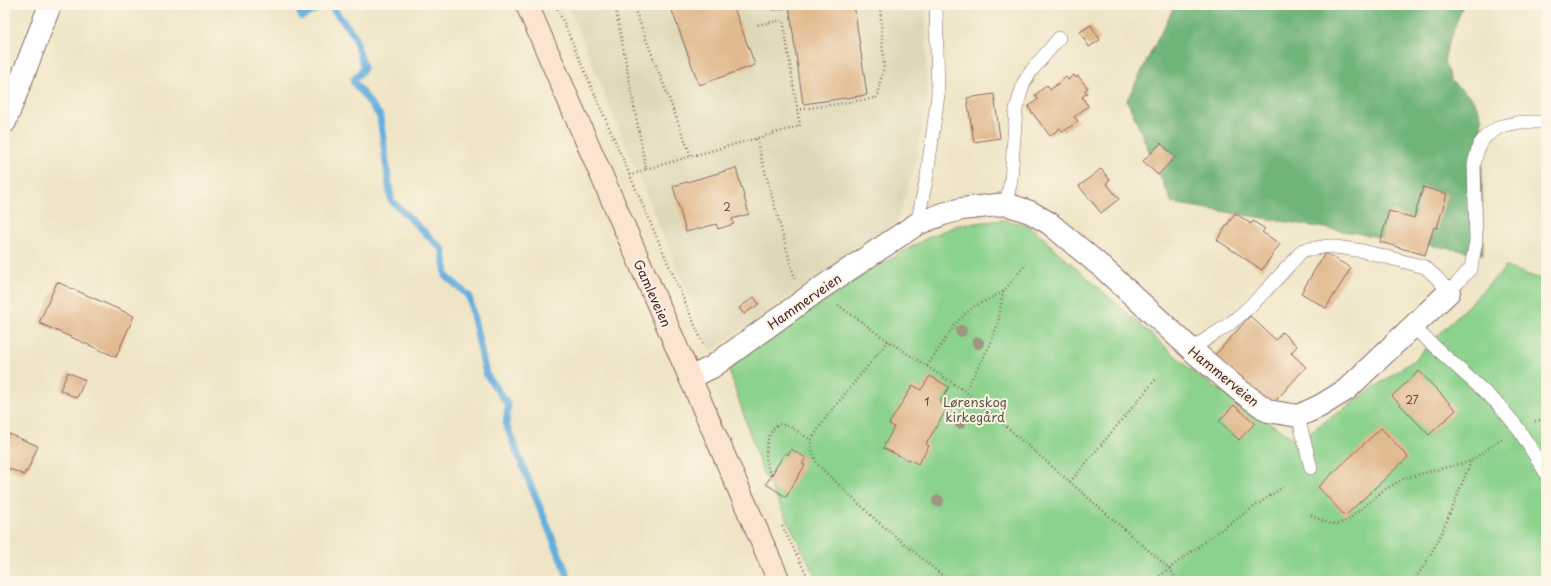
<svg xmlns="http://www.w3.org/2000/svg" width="1551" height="586" viewBox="0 0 1551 586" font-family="'Playpen Sans',sans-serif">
<rect width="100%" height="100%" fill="#fcf5e5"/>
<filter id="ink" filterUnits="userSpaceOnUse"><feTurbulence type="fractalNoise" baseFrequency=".025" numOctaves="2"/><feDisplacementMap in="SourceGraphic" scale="8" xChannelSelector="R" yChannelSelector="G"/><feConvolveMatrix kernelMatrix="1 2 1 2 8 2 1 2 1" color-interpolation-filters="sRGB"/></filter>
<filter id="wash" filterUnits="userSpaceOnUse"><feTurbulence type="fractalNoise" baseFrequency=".012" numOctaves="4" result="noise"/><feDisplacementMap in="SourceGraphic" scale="16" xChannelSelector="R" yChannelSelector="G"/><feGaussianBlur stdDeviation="0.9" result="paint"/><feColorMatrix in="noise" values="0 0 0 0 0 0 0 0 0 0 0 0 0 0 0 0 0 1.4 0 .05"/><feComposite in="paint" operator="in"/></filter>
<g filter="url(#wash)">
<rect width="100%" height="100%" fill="#efe5c6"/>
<polygon fill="#dfd8b7" points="568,5 926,5 927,94 916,161 897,223 711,351"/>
<polygon fill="#8bd28c" stroke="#6a785c" points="1002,220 1025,224 1042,236 1050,245 1196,374 1297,441 1414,360 1506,267 1546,281 1546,581 818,581 762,470 728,367 861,276 929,237 958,225"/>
<polygon fill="#70b478" stroke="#5d6a52" points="1175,5 1463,5 1447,47 1444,62 1451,81 1473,99 1481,115 1483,254 1172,203 1127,100"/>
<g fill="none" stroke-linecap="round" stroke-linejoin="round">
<g stroke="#65aedd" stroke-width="7">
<polyline points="297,5 302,17 323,5"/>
<polyline points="330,5 354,35 364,68 353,81 380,116 391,200 443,250 446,276 469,296 486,374 508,405 506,425 570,581"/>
</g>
</g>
<g id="blocks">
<g fill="#e1b98e">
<polygon points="670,5 743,5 734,8 755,65 699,85"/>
<polygon points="771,5 787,5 787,8 773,10"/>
<polygon points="789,5 854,5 867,95 803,104"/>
<polygon points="1091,25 1100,40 1089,47 1080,32"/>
<polygon points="1074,75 1076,78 1078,76 1088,88 1085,90 1087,93 1082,97 1088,106 1074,117 1078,121 1063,132 1060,128 1050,136 1028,107 1038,99 1035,95 1047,85 1050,90 1066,77 1068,80"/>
<polygon points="994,94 1000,138 974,142 967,98"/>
<polygon points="1161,143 1175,157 1158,175 1143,161"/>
<polygon points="736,168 749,214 732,219 734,224 718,229 716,224 686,232 673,186"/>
<polygon points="1101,169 1110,180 1106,183 1119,199 1101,213 1079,186"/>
<polygon points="1423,187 1447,194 1437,228 1434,227 1425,255 1380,242 1389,211 1414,218"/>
<polygon points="1235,213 1251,224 1253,221 1265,229 1262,232 1280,244 1262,270 1217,240"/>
<polygon points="1325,253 1351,268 1326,308 1301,293"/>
<polygon points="57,282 134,316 116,357 39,323"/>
<polygon points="754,297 759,304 744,314 739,308"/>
<polygon points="1250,316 1276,340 1282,332 1297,346 1291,353 1306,367 1271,406 1215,355"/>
<polygon points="1419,371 1456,410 1429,435 1392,396"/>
<polygon points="68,372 85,380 77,398 60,390"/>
<polygon points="930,376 949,387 940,402 948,407 926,444 929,446 918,464 909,459 908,460 883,448 894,427 889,424 913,385 921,390"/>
<polygon points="1234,405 1255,423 1239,440 1219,421"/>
<polygon points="1381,428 1408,457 1345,516 1318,487"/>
<polygon points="5,432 38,446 27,472 25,471 24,475 5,467 7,463 5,462"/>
<polygon points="791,449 806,458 802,464 805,465 786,497 766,484 785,453 788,455"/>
</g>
</g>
</g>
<g filter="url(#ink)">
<use href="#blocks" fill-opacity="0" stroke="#846461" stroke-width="1"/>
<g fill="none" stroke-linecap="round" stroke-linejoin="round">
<defs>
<g id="lane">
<polyline points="1006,204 1011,180 1016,109 1024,82 1032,70 1059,38"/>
<polyline points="917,224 927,176 938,95 936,5"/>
<polyline points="1413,327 1498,404 1518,428 1546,473"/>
<path d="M 1192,350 C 1204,339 1219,332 1232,322 C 1259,300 1280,275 1303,250 L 1329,246 L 1363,251 L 1425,267 L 1437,278 L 1449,292 L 1471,268 L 1476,241 L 1474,164 L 1479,145 L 1486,136 L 1501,126 L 1521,122 L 1546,122"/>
<polyline points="1298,416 1311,468"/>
</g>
<g id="street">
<polyline points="5,122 50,5"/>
<polyline points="690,378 712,367 818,290 917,224 943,214 962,209 1006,204 1030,212 1049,223 1103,268 1192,350 1239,390 1268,411 1298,416 1320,406 1346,390 1449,292"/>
</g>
<polyline id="secondary" points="527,5 779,581"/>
</defs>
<use href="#lane" stroke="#846461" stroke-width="14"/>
<use href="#street" stroke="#846461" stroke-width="24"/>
<use href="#secondary" stroke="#846461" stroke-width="24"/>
<g stroke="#846461" stroke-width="2.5" stroke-dasharray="1 3" stroke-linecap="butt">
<polyline points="556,5 704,346"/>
<polyline points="615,5 646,169 630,176"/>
<polyline points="633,5 691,156"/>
<polyline points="797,110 876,98 879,93 880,82 884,68 880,5"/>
<polyline points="756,139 795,279"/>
<polyline points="646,169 800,126 783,20 756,25"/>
<polyline points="1003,292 1026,264"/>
<polyline points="838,305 888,341 965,391 1170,569 1177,581"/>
<polyline points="888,341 827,416 811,440 812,452 818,465 877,521 949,581"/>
<polyline points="927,366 956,323 973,307 1003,292 998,323 990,345 965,391"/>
<polyline points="1535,421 1546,419"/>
<path d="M 771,475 C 763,461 764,433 779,424 L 789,426 L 811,440"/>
<polyline points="1070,482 1157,378"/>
<polyline points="1311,515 1327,523 1338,524 1348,520 1384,490 1405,478 1471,461 1504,437"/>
<polyline points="782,526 810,581"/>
<polyline points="1153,581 1212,536 1283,487"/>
<path d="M 1413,581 C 1438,550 1456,498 1471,461"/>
</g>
<use href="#lane" stroke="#fff" stroke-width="13"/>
<use href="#street" stroke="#fff" stroke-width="22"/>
<use href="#secondary" stroke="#fce5d0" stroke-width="22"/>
</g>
<g fill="#9f9681">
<circle cx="961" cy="331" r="6"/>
<circle cx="978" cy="343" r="6"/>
<circle cx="960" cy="423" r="6"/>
<circle cx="938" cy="501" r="6"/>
</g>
</g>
<g text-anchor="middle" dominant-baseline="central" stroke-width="4" stroke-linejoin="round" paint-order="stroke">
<g font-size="11" fill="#704644">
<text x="727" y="206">2</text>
<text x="1412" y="399">27</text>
<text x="927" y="401">1</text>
</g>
<g font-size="13" fill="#4a1f2b" stroke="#fcf5e5">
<text transform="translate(653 293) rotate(66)">Gamleveien</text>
<text transform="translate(804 301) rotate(-35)">Hammerveien</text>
<text transform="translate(1224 376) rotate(39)">Hammerveien</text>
</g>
<g font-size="13" fill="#5e5548" stroke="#fcf5e5">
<text x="975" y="401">Lørenskog<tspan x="975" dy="15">kirkegård</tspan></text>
</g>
</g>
<rect width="1551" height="586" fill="none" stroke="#fcf5e5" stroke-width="20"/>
</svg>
